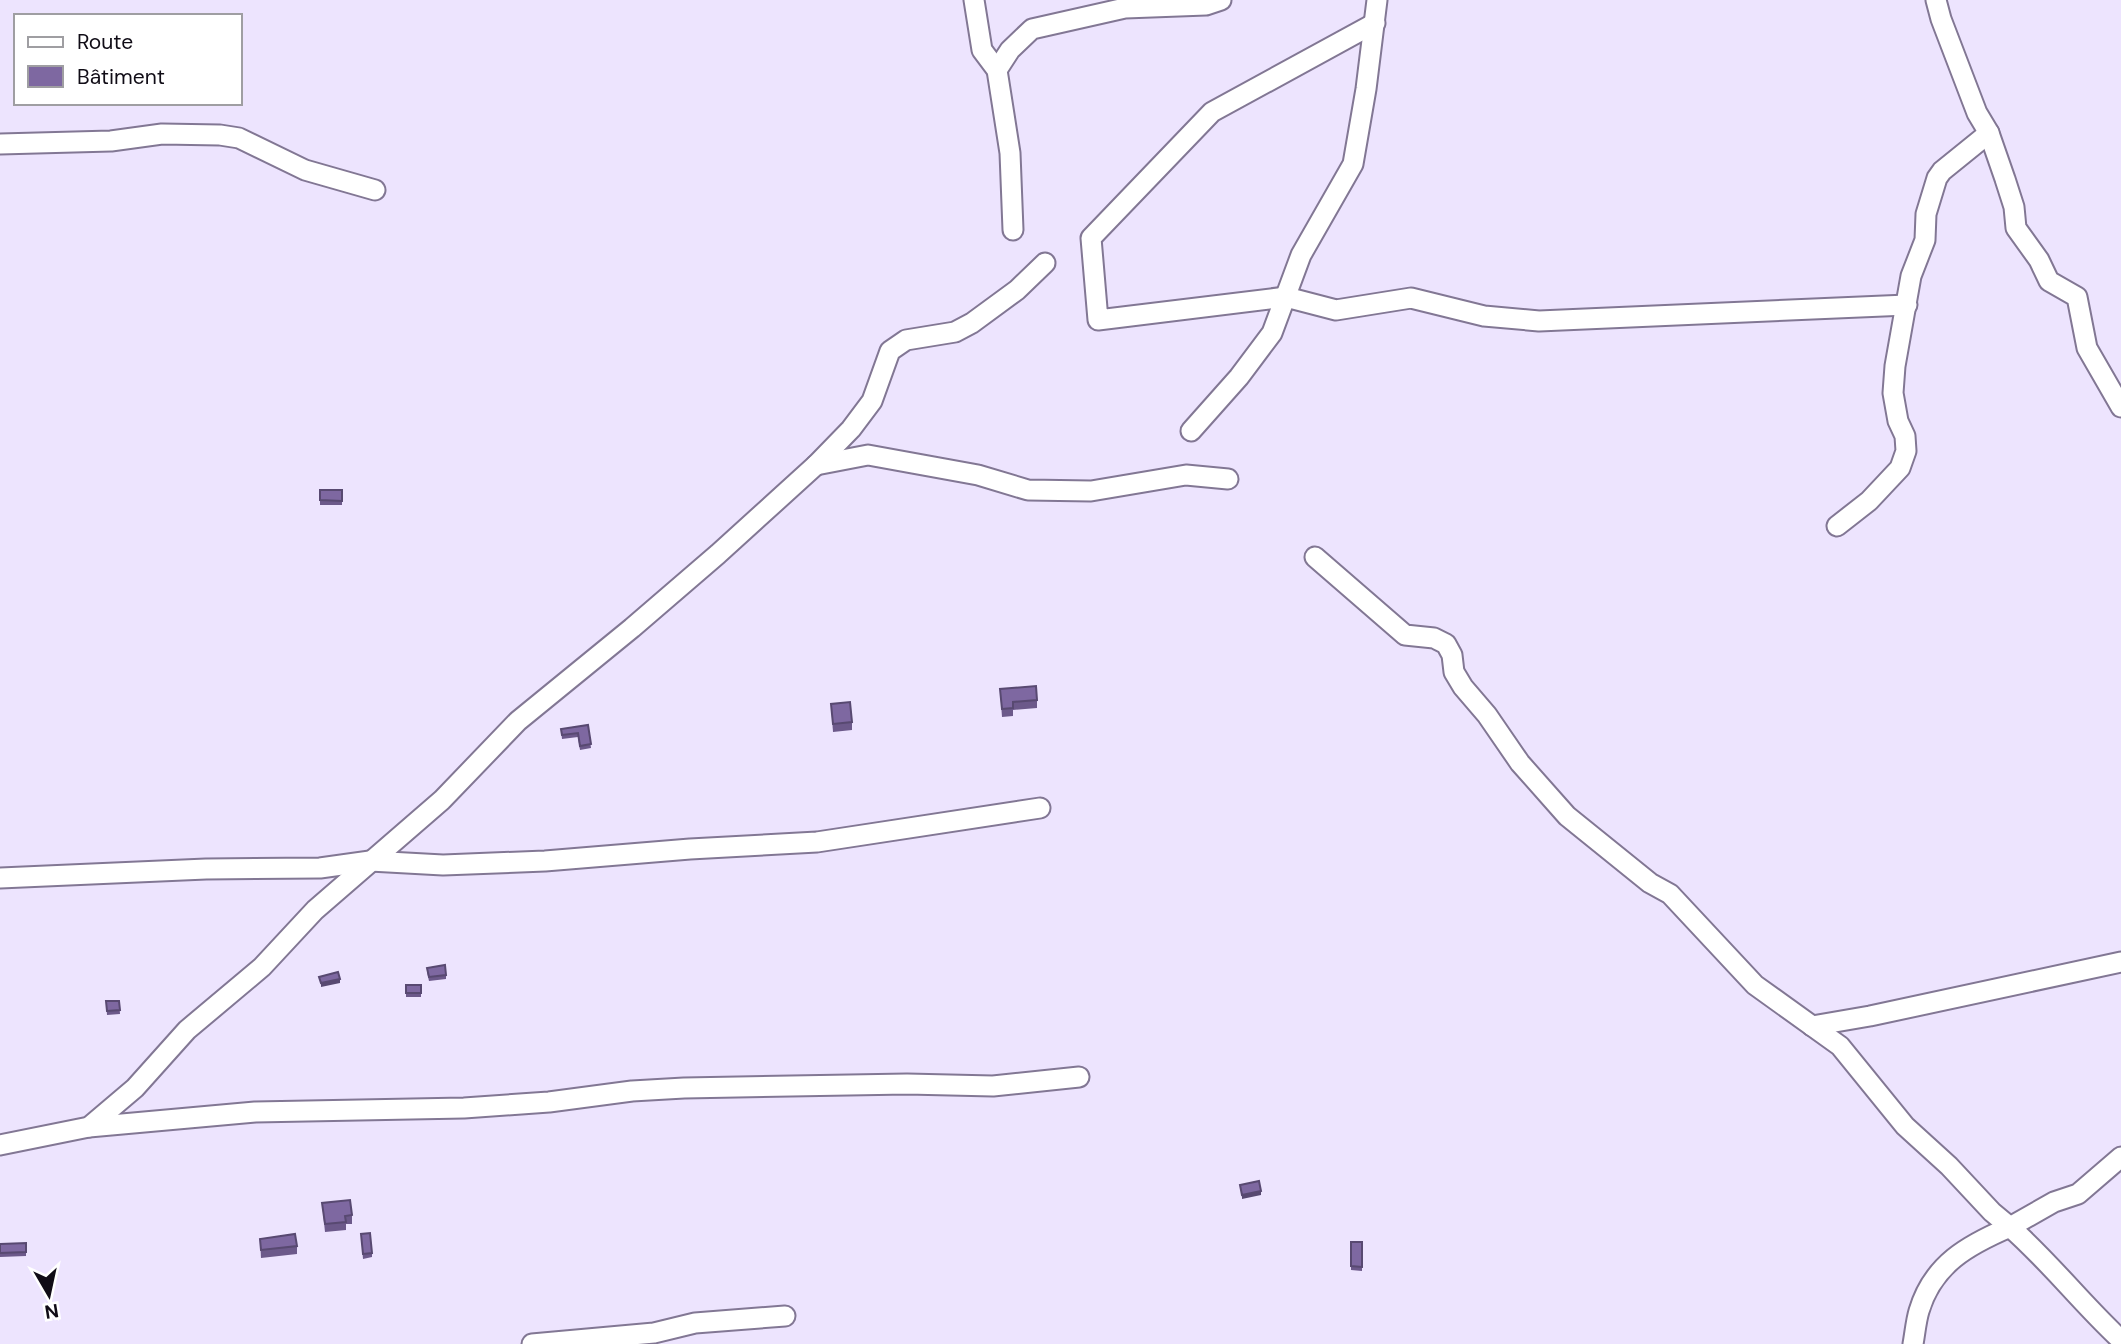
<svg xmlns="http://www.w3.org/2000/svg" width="2121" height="1344" viewBox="0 0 2121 1344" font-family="'DM Sans',sans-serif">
<rect width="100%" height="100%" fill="#ede4fe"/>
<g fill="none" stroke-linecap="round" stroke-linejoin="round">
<defs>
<g id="minor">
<polyline points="974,0 982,50 997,70 1010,153 1013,230"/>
<polyline points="1936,0 1941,19 1977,113 1989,133 2005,179 2014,207 2016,228 2039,260 2049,281 2077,297 2087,348 2121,407"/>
<polyline points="1375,23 1212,112 1091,238 1098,320 1286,297 1336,310 1411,298 1484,316 1539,321 1907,305"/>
<polyline points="997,70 1010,50 1032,29 1125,8 1206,5 1221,0"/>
<polyline points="0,144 111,141 162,134 220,135 239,138 305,170 375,190"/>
<polyline points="1191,431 1239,377 1272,333 1301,255 1353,164 1366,89 1377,0"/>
<polyline points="816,465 868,455 978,475 1028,490 1091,491 1186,475 1228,479"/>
<polyline points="1837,526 1869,501 1900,468 1906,451 1905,436 1898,421 1893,393 1895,366 1911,276 1925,240 1926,214 1937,178 1942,171 1989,133"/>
<polyline points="1315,557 1405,635 1434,638 1446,644 1452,655 1454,672 1463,687 1487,715 1520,763 1567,816 1650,883 1670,894 1755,985 1840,1046 1905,1126 1949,1166 1992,1212 2010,1227 2054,1202 2078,1194 2121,1157"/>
<polyline points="0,878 206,869 320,868 370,861 443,865 545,861 690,849 817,842 1040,808"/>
<polyline points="1812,1026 1870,1016 2121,962"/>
<polyline points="89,1127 255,1112 464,1108 549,1102 632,1091 684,1088 907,1084 993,1086 1079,1077"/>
<polyline points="0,1145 89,1127 135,1088 187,1030 262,967 315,910 442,800 518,721 632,628 718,554 816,465 851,429 872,401 890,351 906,340 955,332 972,323 1017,290 1045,263"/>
<polyline points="532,1344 654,1333 695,1323 785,1316"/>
<path d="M 1913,1344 C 1915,1333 1916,1321 1919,1311 C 1933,1264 1968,1245 2010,1227 C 2050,1262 2082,1304 2121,1340"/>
</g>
</defs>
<use href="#minor" stroke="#827794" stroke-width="23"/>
<use href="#minor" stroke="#fff" stroke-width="19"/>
</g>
<g fill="#6c598a">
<rect x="320" y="490" width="22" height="15"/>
<polygon points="1000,689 1037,700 1037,708 1013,710 1013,716 1002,717"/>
<polygon points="831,704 852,722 852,730 833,732"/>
<polygon points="588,725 591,748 580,750 578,737 562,739 561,729"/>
<polygon points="427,972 446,975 446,979 429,981"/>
<rect x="406" y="985" width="15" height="12"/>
<polygon points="106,1001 119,1001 120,1014 107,1015"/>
<polygon points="322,1203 352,1215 352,1224 346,1224 346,1230 325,1232"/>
<polygon points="361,1234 372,1253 372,1257 363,1259"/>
<polygon points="260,1239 297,1246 297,1254 261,1258"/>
<polygon points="1351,1242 1362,1242 1362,1271 1351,1270"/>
<polygon points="26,1243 26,1256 0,1257 0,1244"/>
</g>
<g fill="#584971">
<polygon points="340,979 340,983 321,987 321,983"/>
<polygon points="1261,1191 1261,1195 1242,1199 1242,1195"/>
</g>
<g fill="#7e68a1" stroke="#584971" stroke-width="2">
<polygon points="320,490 342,490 342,501 320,500"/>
<polygon points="1036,686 1037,700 1013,702 1013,708 1002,709 1000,689"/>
<polygon points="850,702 852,722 833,724 831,704"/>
<polygon points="588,725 591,744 580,746 578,733 562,735 561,729"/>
<polygon points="445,965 446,975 429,977 427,968"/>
<polygon points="338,972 340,979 321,983 319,977"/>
<rect x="406" y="985" width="15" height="8"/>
<polygon points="106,1001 119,1001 120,1010 107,1011"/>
<polygon points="1259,1181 1261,1191 1242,1195 1240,1185"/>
<polygon points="350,1200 352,1215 345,1216 346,1222 325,1224 322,1203"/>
<polygon points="370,1233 372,1253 363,1254 361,1234"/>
<polygon points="295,1234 297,1246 261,1250 260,1239"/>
<polygon points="1351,1242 1362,1242 1362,1267 1351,1266"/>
<polygon points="26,1243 26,1252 0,1253 0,1244"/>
</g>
<rect x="14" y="14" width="228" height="91" fill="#ffffff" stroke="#9f9ea2" stroke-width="2"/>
<rect x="28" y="37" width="35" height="10" fill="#ffffff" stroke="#9f9ea2" stroke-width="2"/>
<text x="77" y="49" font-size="21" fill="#100c16">Route</text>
<rect x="28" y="66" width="35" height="21" fill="#7e68a1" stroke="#9f9ea2" stroke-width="2"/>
<text x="77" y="84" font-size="21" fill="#100c16">Bâtiment</text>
<g transform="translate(49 1295) rotate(171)" stroke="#ffffff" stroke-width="5" paint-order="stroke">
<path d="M0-5L12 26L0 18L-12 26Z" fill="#100c16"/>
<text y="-10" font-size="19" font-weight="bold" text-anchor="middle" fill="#100c16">N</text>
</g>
</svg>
